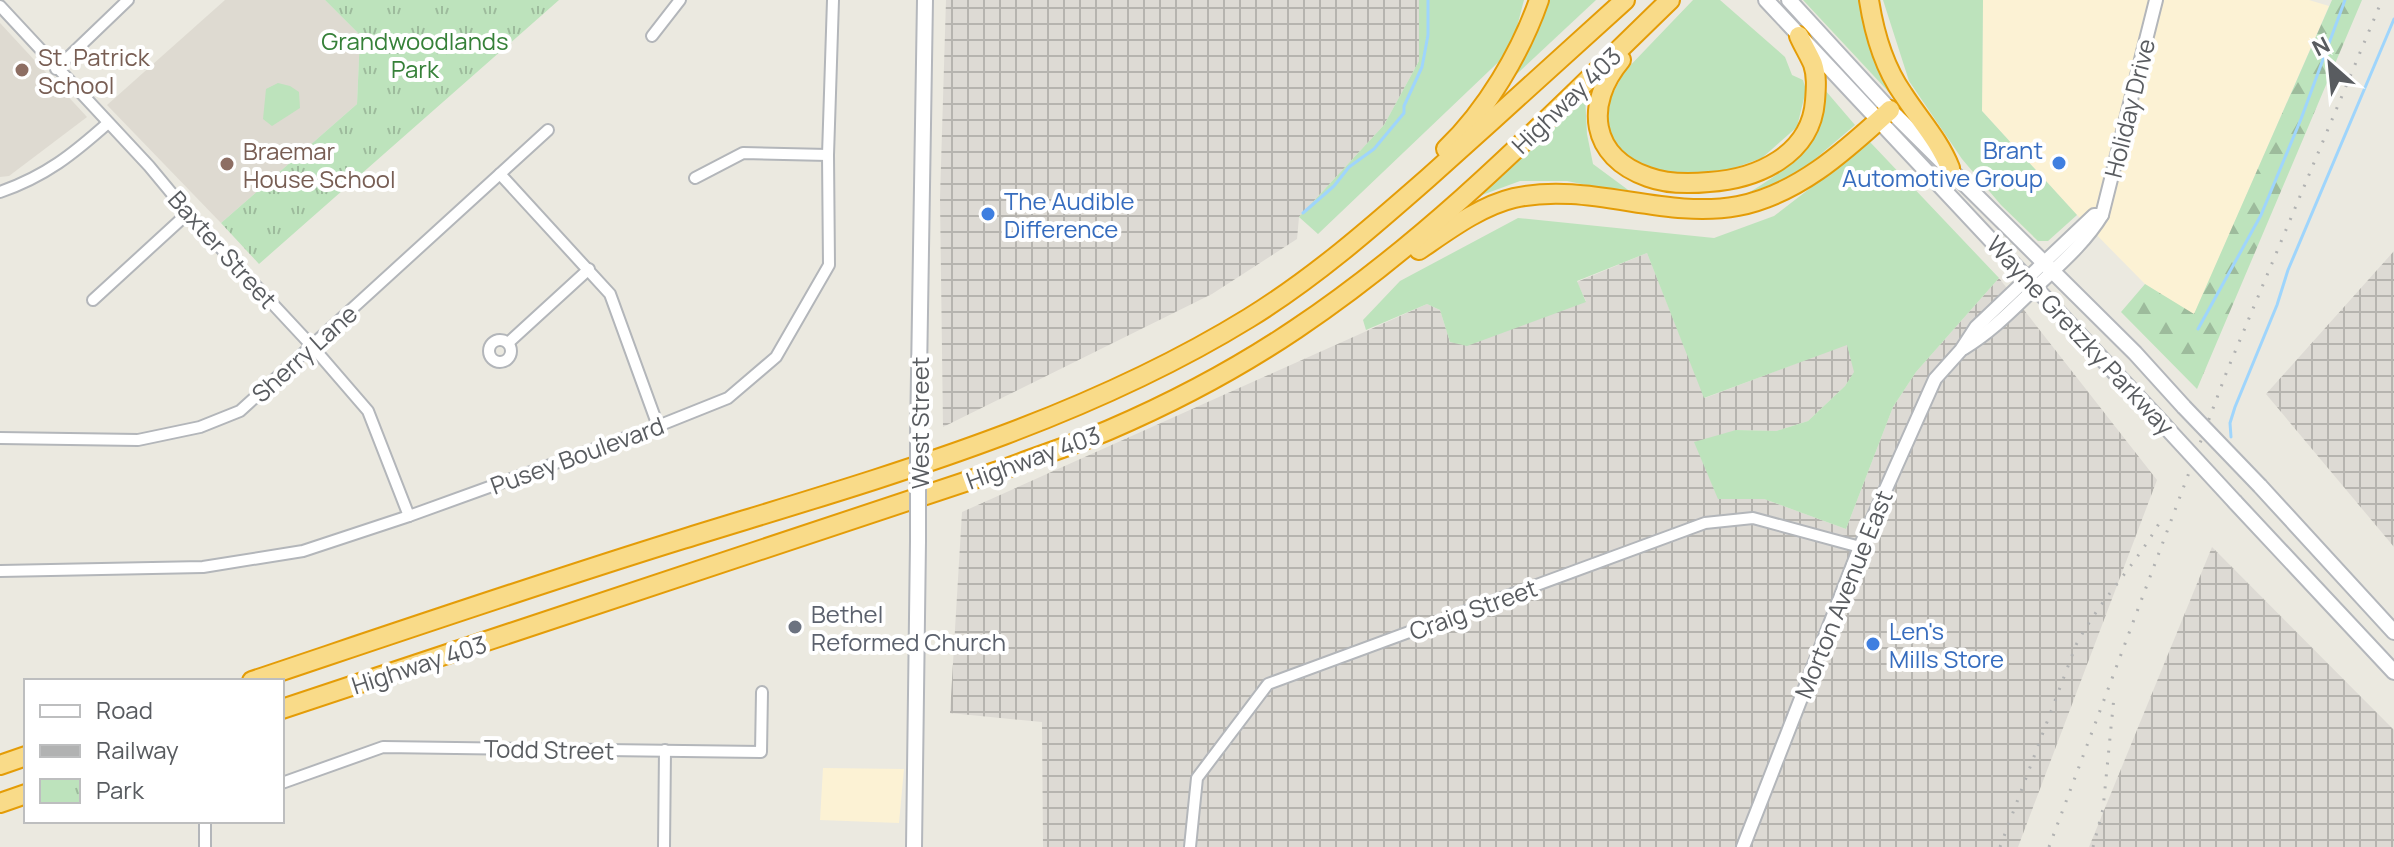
<svg xmlns="http://www.w3.org/2000/svg" width="2394" height="847" viewBox="0 0 2394 847" font-family="Manrope,sans-serif">
<defs>
<pattern id="industrial-grid" width="8" height="8" patternUnits="userSpaceOnUse" patternTransform="scale(2)"><rect width="8" height="8" fill="#dddad4"/><path d="M0 4h8M4 0v8" fill="none" stroke="#b6b4af"/></pattern>
<pattern id="forest-firs" width="22" height="20" patternUnits="userSpaceOnUse" patternTransform="scale(2)"><rect width="22" height="20" fill="#bde3bc"/><path d="M5 1l3.5 6h-7zM16 11l3.5 6h-7z" fill="#9dbb9c"/></pattern>
<pattern id="park-tufts" width="24" height="20" patternUnits="userSpaceOnUse" patternTransform="scale(2)"><rect width="24" height="20" fill="#bde3bc"/><path d="M3 7l-1-3M5 7V3M7 7l1-3M15 17l-1-3M17 17v-4M19 17l1-3" fill="none" stroke="#9dbb9c"/></pattern>
</defs>
<rect width="100%" height="100%" fill="#ebe9e0"/>
<g fill="#fcf2d4">
<polygon points="1983,0 2309,0 2329,6 2194,315 2145,284 2077,215 1982,111"/>
<polygon points="823,768 904,769 899,823 820,820"/>
</g>
<g fill="url(#industrial-grid)">
<polygon points="946,0 1419,0 1419,61 1384,125 1299,217 1297,239 1212,294 943,427 940,198"/>
<polygon points="2394,251 2394,547 2266,394"/>
<polygon points="1647,253 1705,398 1847,344 1855,372 1845,386 1808,421 1776,431 1736,430 1718,499 1764,499 1846,529 1893,407 1916,372 1999,278 2157,480 2018,847 1043,847 1042,722 950,713 962,512 1427,304 1440,310 1450,342 1586,301 1577,282"/>
<polygon points="2212,547 2394,730 2394,847 2089,847"/>
</g>
<g fill="#dedad1">
<polygon points="225,0 325,0 360,35 357,104 221,223 107,105"/>
<polygon points="0,23 87,117 9,176 0,177"/>
</g>
<g fill="#bde3bc">
<polygon points="1419,0 1524,0 1511,50 1318,234 1299,217 1384,125 1419,61"/>
<polygon points="1542,0 1596,0 1505,85"/>
<polygon points="1693,0 1720,0 1785,57 1792,75 1803,80 1806,90 1797,127 1762,158 1723,172 1668,175 1630,163 1609,142 1605,109 1624,72"/>
<polygon points="1803,0 1863,0 1900,104"/>
<polygon points="1883,0 1983,0 1982,111 2077,215 2048,241 2038,241 2001,205 1962,159 1909,81"/>
<polygon points="278,83 290,86 299,92 300,108 272,126 263,119 266,89"/>
<path d="M 1825,90 L 1855,125 L 1794,177 L 1748,193 C 1777,176 1808,156 1820,122 C 1823,113 1823,100 1825,90 Z"/>
<polygon points="1585,95 1587,134 1593,164 1635,195 1567,181 1520,181 1463,202"/>
<polygon points="1870,142 1999,278 1916,372 1893,407 1846,529 1764,499 1718,499 1694,442 1736,430 1776,431 1808,421 1845,386 1854,372 1847,345 1704,398 1647,253 1577,281 1586,302 1467,346 1450,342 1440,310 1427,304 1366,330 1363,320 1400,281 1518,218 1714,238 1774,216"/>
</g>
<polygon fill="url(#forest-firs)" points="2332,0 2362,0 2197,389 2121,312 2145,284 2194,314"/>
<polygon fill="url(#park-tufts)" points="325,0 559,0 259,264 221,223 357,104 360,35"/>
<g fill="none" stroke-linecap="round" stroke-linejoin="round">
<g stroke="#9fd5fc" stroke-width="3">
<polyline points="1303,213 1334,186 1349,167 1374,149 1404,113 1404,106 1422,67 1428,35 1428,0"/>
<polyline points="2198,329 2261,215 2301,119 2345,0"/>
<polyline points="2231,437 2230,423 2235,407 2277,305 2288,270 2394,19"/>
</g>
<defs>
<g id="minor">
<polyline points="0,6 149,166 188,213 311,345 368,411 409,516"/>
<polyline points="652,36 680,0"/>
<polyline points="56,69 128,0"/>
<polyline points="500,174 610,294 658,426"/>
<polyline points="695,178 743,153 828,155"/>
<path d="M 0,192 C 46,176 73,154 108,123"/>
<polyline points="93,300 188,213"/>
<circle cx="500" cy="351" r="11"/>
<polyline points="508,343 589,269"/>
<polyline points="0,438 138,440 200,427 240,411 548,130"/>
<polyline points="0,571 203,567 303,551 409,516 658,426 728,398 776,357 829,265 828,155 833,0"/>
<polyline points="282,783 383,747 761,752 762,692"/>
<polyline points="205,847 205,821"/>
<polyline points="664,847 665,750"/>
<polyline points="1190,847 1197,778 1268,684 1705,523 1753,518 1860,547"/>
</g>
<g id="tertiary">
<path d="M 1964,348 C 1991,332 2012,310 2035,288 C 2059,265 2085,243 2102,215 L 2156,0"/>
<polyline points="1743,847 1860,547 1935,379 1961,350 1976,327 2094,215 2102,215"/>
</g>
<g id="secondary">
<polyline points="1766,0 2164,425"/>
<polyline points="1789,0 1890,110 2135,353 2184,407"/>
<polyline points="918,437 925,0"/>
<polyline points="2260,486 2394,632"/>
<polyline points="2235,502 2394,672"/>
<polyline points="914,847 918,541"/>
</g>
<g id="motorway">
<path d="M 1869,0 C 1874,32 1884,67 1903,94 C 1919,119 1939,140 1950,168"/>
<path d="M 1621,60 C 1584,104 1590,157 1648,177 C 1667,184 1689,184 1709,182 C 1757,179 1811,155 1815,101 C 1816,88 1817,76 1813,64 C 1809,55 1803,45 1799,36"/>
<path d="M 1446,149 C 1486,111 1521,52 1539,0"/>
<path d="M 1419,250 C 1447,231 1480,206 1514,198 C 1589,181 1663,220 1738,206 C 1799,194 1846,150 1890,110"/>
<path d="M 252,681 C 395,633 538,584 683,539 C 877,479 1075,425 1249,318 C 1314,278 1371,228 1428,178 C 1494,119 1560,59 1625,0"/>
<path d="M 282,709 L 1007,468 C 1041,455 1076,444 1109,430 C 1174,402 1238,368 1296,329 C 1435,236 1550,116 1670,0"/>
<polyline points="0,765 26,756"/>
<polyline points="0,803 26,794"/>
</g>
</defs>
<use href="#minor" stroke="#b3b6ba" stroke-width="14"/>
<use href="#tertiary" stroke="#b3b6ba" stroke-width="16"/>
<use href="#secondary" stroke="#b4b7bc" stroke-width="18"/>
<use href="#motorway" stroke="#e49c07" stroke-width="22"/>
<use href="#minor" stroke="#fff" stroke-width="10"/>
<use href="#tertiary" stroke="#fff" stroke-width="12"/>
<use href="#secondary" stroke="#fff" stroke-width="14"/>
<use href="#motorway" stroke="#f9db89" stroke-width="18"/>
<g stroke="#b1b2b2" stroke-width="3" stroke-dasharray="2 10" stroke-linecap="butt">
<path d="M 2000,847 L 2076,645 C 2100,599 2139,562 2163,516"/>
<polyline points="2049,847 2227,371 2382,0"/>
<polyline points="2093,847 2103,809 2114,697"/>
</g>
<defs>
<g id="secondary-bridge">
<polyline points="2184,407 2260,486"/>
<polyline points="2164,425 2235,502"/>
<polyline points="918,437 918,541"/>
</g>
</defs>
<use href="#secondary-bridge" stroke="#b4b7bc" stroke-width="18" stroke-linecap="butt"/>
<use href="#secondary-bridge" stroke="#fff" stroke-width="14"/>
</g>
<g fill="#8d6e63" stroke="#fff" stroke-width="3">
<circle cx="22" cy="70" r="8"/>
<circle cx="227" cy="164" r="8"/>
</g>
<g fill="#3f7fe0" stroke="#fff" stroke-width="3">
<circle cx="2059" cy="163" r="8"/>
<circle cx="988" cy="214" r="8"/>
<circle cx="1873" cy="644" r="8"/>
</g>
<circle fill="#6b7280" stroke="#fff" stroke-width="3" cx="795" cy="627" r="8"/>
<g text-anchor="middle" dominant-baseline="central" stroke-width="8" stroke-linejoin="round" paint-order="stroke">
<g font-size="24" fill="#368139" stroke="#fff">
<text x="415" y="40">Grandwoodlands<tspan x="415" dy="28">Park</tspan></text>
</g>
<g font-size="24" fill="#785e54" stroke="#fff" text-anchor="start">
<text x="38" y="56">St. Patrick<tspan x="38" dy="28">School</tspan></text>
<text x="243" y="150">Braemar<tspan x="243" dy="28">House School</tspan></text>
</g>
<g font-size="24" fill="#595c60" stroke="#fff">
<text transform="translate(1566 100) rotate(-44)">Highway 403</text>
<text transform="translate(2129 108) rotate(-76)">Holiday Drive</text>
<text transform="translate(223 249) rotate(48)">Baxter Street</text>
<text transform="translate(2081 335) rotate(47)">Wayne Gretzky Parkway</text>
<text transform="translate(304 353) rotate(-42)">Sherry Lane</text>
<text transform="translate(919 423) rotate(-90)">West Street</text>
<text transform="translate(577 455) rotate(-20)">Pusey Boulevard</text>
<text transform="translate(1033 457) rotate(-20)">Highway 403</text>
<text transform="translate(1843 594) rotate(-68)">Morton Avenue East</text>
<text transform="translate(1473 609) rotate(-20)">Craig Street</text>
<text transform="translate(419 664) rotate(-18)">Highway 403</text>
<text transform="translate(549 749) rotate(1)">Todd Street</text>
</g>
<g font-size="24" fill="#366cbe" stroke="#fff" text-anchor="start">
<text x="2043" y="149" text-anchor="end">Brant<tspan x="2043" dy="28">Automotive Group</tspan></text>
<text x="1004" y="200">The Audible<tspan x="1004" dy="28">Difference</tspan></text>
<text x="1889" y="630">Len's<tspan x="1889" dy="28">Mills Store</tspan></text>
</g>
<g font-size="24" fill="#5b616d" stroke="#fff" text-anchor="start">
<text x="811" y="613">Bethel<tspan x="811" dy="28">Reformed Church</tspan></text>
</g>
</g>
<rect x="24" y="679" width="260" height="144" fill="#ffffff" stroke="#bdbebf" stroke-width="2"/>
<rect x="40" y="705" width="40" height="12" fill="#ffffff" stroke="#bdbebf" stroke-width="2"/>
<text x="96" y="719" font-size="24" fill="#595c60">Road</text>
<rect x="40" y="745" width="40" height="12" fill="#b1b2b2" stroke="#bdbebf" stroke-width="2"/>
<text x="96" y="759" font-size="24" fill="#595c60">Railway</text>
<rect x="40" y="779" width="40" height="24" fill="url(#park-tufts)" stroke="#bdbebf" stroke-width="2"/>
<text x="96" y="799" font-size="24" fill="#595c60">Park</text>
<g transform="translate(2330 64) rotate(333)" stroke="#ffffff" stroke-width="6" paint-order="stroke">
<path d="M0-6L14 30L0 20L-14 30Z" fill="#595c60"/>
<text y="-12" font-size="22" font-weight="bold" text-anchor="middle" fill="#595c60">N</text>
</g>
</svg>
